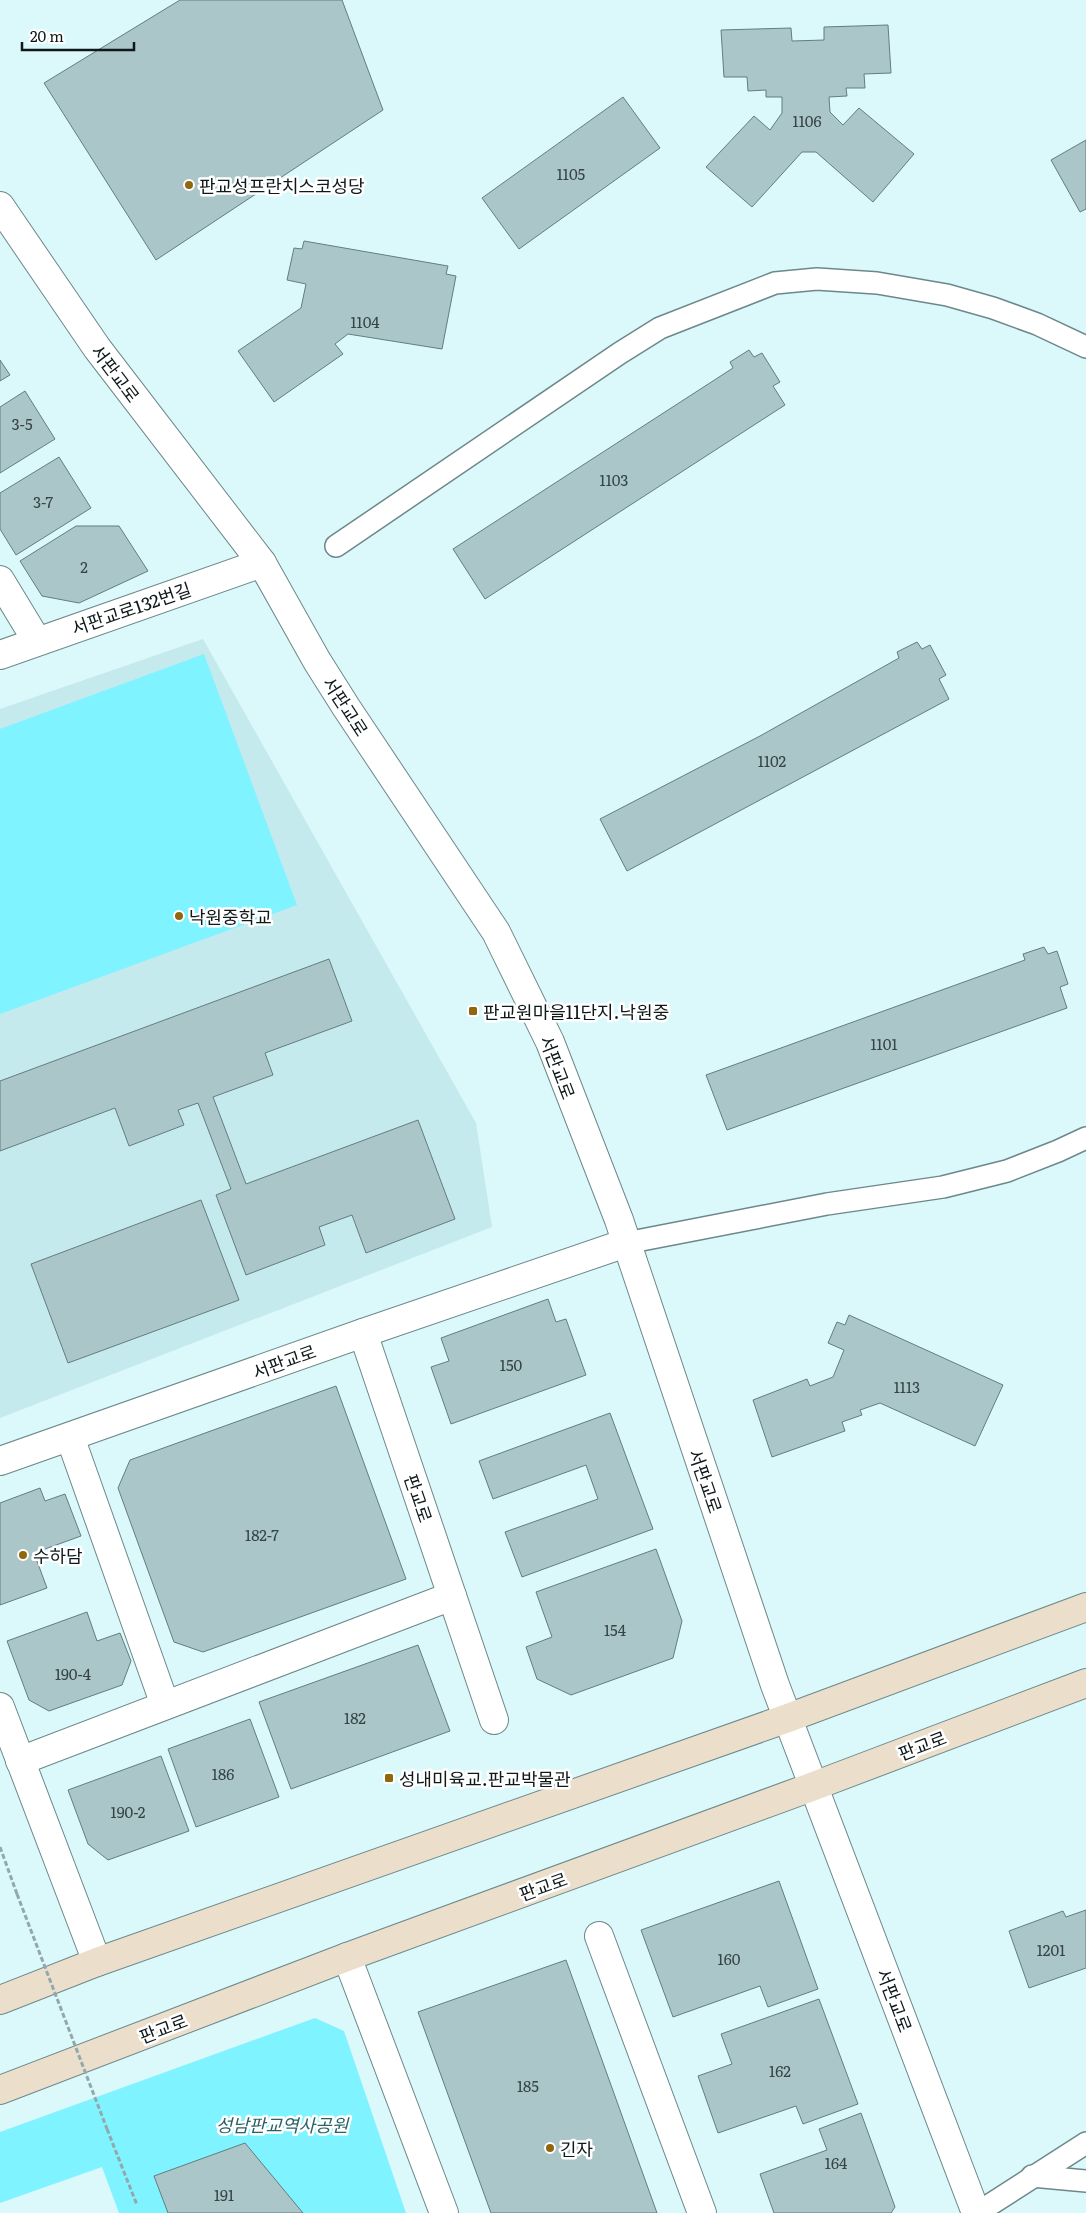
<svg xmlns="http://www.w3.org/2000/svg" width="1086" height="2213" viewBox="0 0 1086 2213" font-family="Literata,'Noto Sans KR',serif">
<rect width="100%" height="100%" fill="#dbf8fb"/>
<polygon fill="#c4eaee" points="203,639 476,1123 492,1227 0,1418 0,709"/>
<g fill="#7ff3ff">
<polygon points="204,654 297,905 0,1014 0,729"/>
<polygon points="315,2018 344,2031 406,2213 119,2213 102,2167 0,2203 0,2132"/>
</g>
<g fill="#aac6c9" stroke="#637d80">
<polygon points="180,0 342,0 383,110 156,260 44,83"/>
<polygon points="888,25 891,73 864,74 865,88 846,88 847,96 829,97 830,112 843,125 859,108 914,154 873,202 816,152 802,152 752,207 706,167 754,116 770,130 782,113 782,97 766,97 766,90 748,91 747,77 724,77 721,30 791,28 792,41 824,40 824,27"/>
<polygon points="623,97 660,148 519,249 482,198"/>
<polygon points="1086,140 1086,209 1080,212 1051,160"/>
<polygon points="304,241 448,266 446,274 456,276 442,349 348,334 335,344 343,354 274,402 238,351 301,308 306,284 287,280 294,248 302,249"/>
<polygon points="749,350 754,357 762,353 780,382 773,386 785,405 485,599 453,549 733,368 730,362"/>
<polygon points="0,360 10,375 0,381"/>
<polygon points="25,391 55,439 0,473 0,407"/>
<polygon points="59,457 91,508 16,555 0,529 0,493"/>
<polygon points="76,526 119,526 148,571 79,603 42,596 20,561"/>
<polygon points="917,642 922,649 930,645 946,675 939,679 949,699 627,871 600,819 760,736 899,658 897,652"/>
<polygon points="1044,947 1048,954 1057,951 1068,984 1060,987 1067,1008 727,1130 706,1075 1025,960 1023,954"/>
<polygon points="329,959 352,1021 265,1053 273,1075 213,1097 246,1184 418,1120 455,1219 366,1253 352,1215 319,1227 325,1245 246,1275 216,1195 231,1189 198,1103 178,1110 184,1125 129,1146 115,1108 0,1151 0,1081"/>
<polygon points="201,1200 239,1300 68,1363 31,1264"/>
<polygon points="548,1299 556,1322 566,1319 586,1375 451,1424 431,1367 449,1361 441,1338"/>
<polygon points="849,1315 1003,1385 975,1446 880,1403 860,1410 862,1415 842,1422 845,1431 772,1457 753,1400 807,1379 810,1386 833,1377 844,1350 828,1343 837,1322 845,1325"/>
<polygon points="336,1386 406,1579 203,1652 174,1642 118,1488 130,1460"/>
<polygon points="610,1413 653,1529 522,1577 505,1532 598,1499 586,1465 493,1499 479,1461"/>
<polygon points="40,1488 45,1501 65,1494 81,1536 34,1553 47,1588 0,1605 0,1503"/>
<polygon points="656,1549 682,1621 673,1658 571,1695 537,1679 526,1647 552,1637 536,1592"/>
<polygon points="87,1612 97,1641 120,1633 131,1661 122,1685 49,1711 29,1700 7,1641"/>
<polygon points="418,1645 450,1731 291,1789 259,1702"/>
<polygon points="250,1719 279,1797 196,1827 168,1749"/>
<polygon points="161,1756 189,1831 108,1860 88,1844 68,1790"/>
<polygon points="779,1881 818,1989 768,2007 760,1986 673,2017 641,1930"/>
<polygon points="1086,1910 1086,1968 1029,1988 1009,1931 1063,1911 1066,1917"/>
<polygon points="566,1960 657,2213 491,2213 471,2158 418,2012"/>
<polygon points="819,1999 858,2104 803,2124 796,2106 718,2133 698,2076 732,2064 721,2034"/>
<polygon points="861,2113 895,2207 891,2213 774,2213 760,2174 827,2150 819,2129"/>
<polygon points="245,2143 303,2213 168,2213 154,2176"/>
</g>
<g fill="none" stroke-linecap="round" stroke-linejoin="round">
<defs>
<g id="service">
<polyline points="336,546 620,353 660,328 775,283 817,279 877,283 947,295 993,308 1037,324 1086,347"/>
<polyline points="626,1243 827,1204 943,1187 1007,1171 1058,1151 1086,1138"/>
<polyline points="1032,2176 1086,2181"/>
<polyline points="977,2213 1086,2143"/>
</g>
<g id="minor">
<polyline points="0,580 37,641"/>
<polyline points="0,655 262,563"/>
<polyline points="363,1333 494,1720"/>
<polyline points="70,1437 165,1705"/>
<polyline points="0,1461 363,1333 626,1243"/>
<polyline points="0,1707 97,1962"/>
<polyline points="20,1761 452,1596"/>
<polyline points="599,1936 702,2213"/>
<polyline points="347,1957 444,2213"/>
</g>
<polyline id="tertiary" points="0,206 97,348 262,563 317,661 346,707 496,932 550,1042 619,1220 775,1685 976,2213"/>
<g id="secondary">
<polyline points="0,2000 97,1962 788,1718 1086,1607"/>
<polyline points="0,2090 347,1957 814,1786 1086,1683"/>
</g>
</defs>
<use href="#service" stroke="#6d888a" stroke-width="24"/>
<use href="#minor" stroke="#6d888a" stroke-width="30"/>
<use href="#tertiary" stroke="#6d888a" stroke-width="30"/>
<use href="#secondary" stroke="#6d888a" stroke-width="30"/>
<g stroke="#92a8ab" stroke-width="3" stroke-dasharray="5 2.5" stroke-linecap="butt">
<polyline points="0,1847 17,1894"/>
<polyline points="107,2129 137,2205"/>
</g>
<use href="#service" stroke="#fff" stroke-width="21"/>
<use href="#minor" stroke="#fff" stroke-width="28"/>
<use href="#tertiary" stroke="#fff" stroke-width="28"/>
<use href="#secondary" stroke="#ebdfcc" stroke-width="28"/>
<polyline stroke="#92a8ab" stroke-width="3" stroke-dasharray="5 2.5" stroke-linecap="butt" points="17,1894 107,2129"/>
</g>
<g fill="#90670e" stroke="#fff" stroke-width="2">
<circle cx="189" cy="185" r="5"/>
<circle cx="179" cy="916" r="5"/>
<rect x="468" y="1006" width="10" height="10" rx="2.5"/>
<circle cx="23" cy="1555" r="5"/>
<rect x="384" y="1773" width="10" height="10" rx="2.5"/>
<circle cx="550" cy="2148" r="5"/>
</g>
<g text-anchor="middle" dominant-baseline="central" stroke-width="5" stroke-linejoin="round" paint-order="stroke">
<g font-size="15" fill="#364446">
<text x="807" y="120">1106</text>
<text x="571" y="173">1105</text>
<text x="365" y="321">1104</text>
<text x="22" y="423">3-5</text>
<text x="614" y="479">1103</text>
<text x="43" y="501">3-7</text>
<text x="84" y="566">2</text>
<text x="772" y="760">1102</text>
<text x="884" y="1043">1101</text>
<text x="511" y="1364">150</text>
<text x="907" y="1386">1113</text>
<text x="262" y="1534">182-7</text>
<text x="615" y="1629">154</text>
<text x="73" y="1673">190-4</text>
<text x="355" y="1717">182</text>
<text x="223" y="1773">186</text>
<text x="128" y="1811">190-2</text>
<text x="1051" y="1949">1201</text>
<text x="729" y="1958">160</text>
<text x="780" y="2070">162</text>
<text x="528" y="2085">185</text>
<text x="836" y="2162">164</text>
<text x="224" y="2194">191</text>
</g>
<g font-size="18" fill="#0f191a" stroke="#fff" text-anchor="start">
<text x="199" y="185">판교성프란치스코성당</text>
<text x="189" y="916">낙원중학교</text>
<text x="483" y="1011">판교원마을11단지.낙원중</text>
<text x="33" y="1555">수하담</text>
<text x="399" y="1778">성내미육교.판교박물관</text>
<text x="560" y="2148">긴자</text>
</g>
<g font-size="18" fill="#0f191a" stroke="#fff">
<text transform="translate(116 373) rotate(53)">서판교로</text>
<text transform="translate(131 608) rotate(-19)">서판교로132번길</text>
<text transform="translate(346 706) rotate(57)">서판교로</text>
<text transform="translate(558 1067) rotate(69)">서판교로</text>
<text transform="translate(284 1361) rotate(-20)">서판교로</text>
<text transform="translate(706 1481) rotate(71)">서판교로</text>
<text transform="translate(419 1498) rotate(71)">판교로</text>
<text transform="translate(922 1745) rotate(-21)">판교로</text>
<text transform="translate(543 1886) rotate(-20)">판교로</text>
<text transform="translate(895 2000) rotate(69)">서판교로</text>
<text transform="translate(163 2028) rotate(-21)">판교로</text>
</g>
<g font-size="18" font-style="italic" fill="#2a6166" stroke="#fff">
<text x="282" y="2124">성남판교역사공원</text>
</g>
</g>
<path d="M22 42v8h112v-8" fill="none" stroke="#0f191a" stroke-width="2.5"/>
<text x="30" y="42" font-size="15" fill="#0f191a" stroke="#ffffff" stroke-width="4" paint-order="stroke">20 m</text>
</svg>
